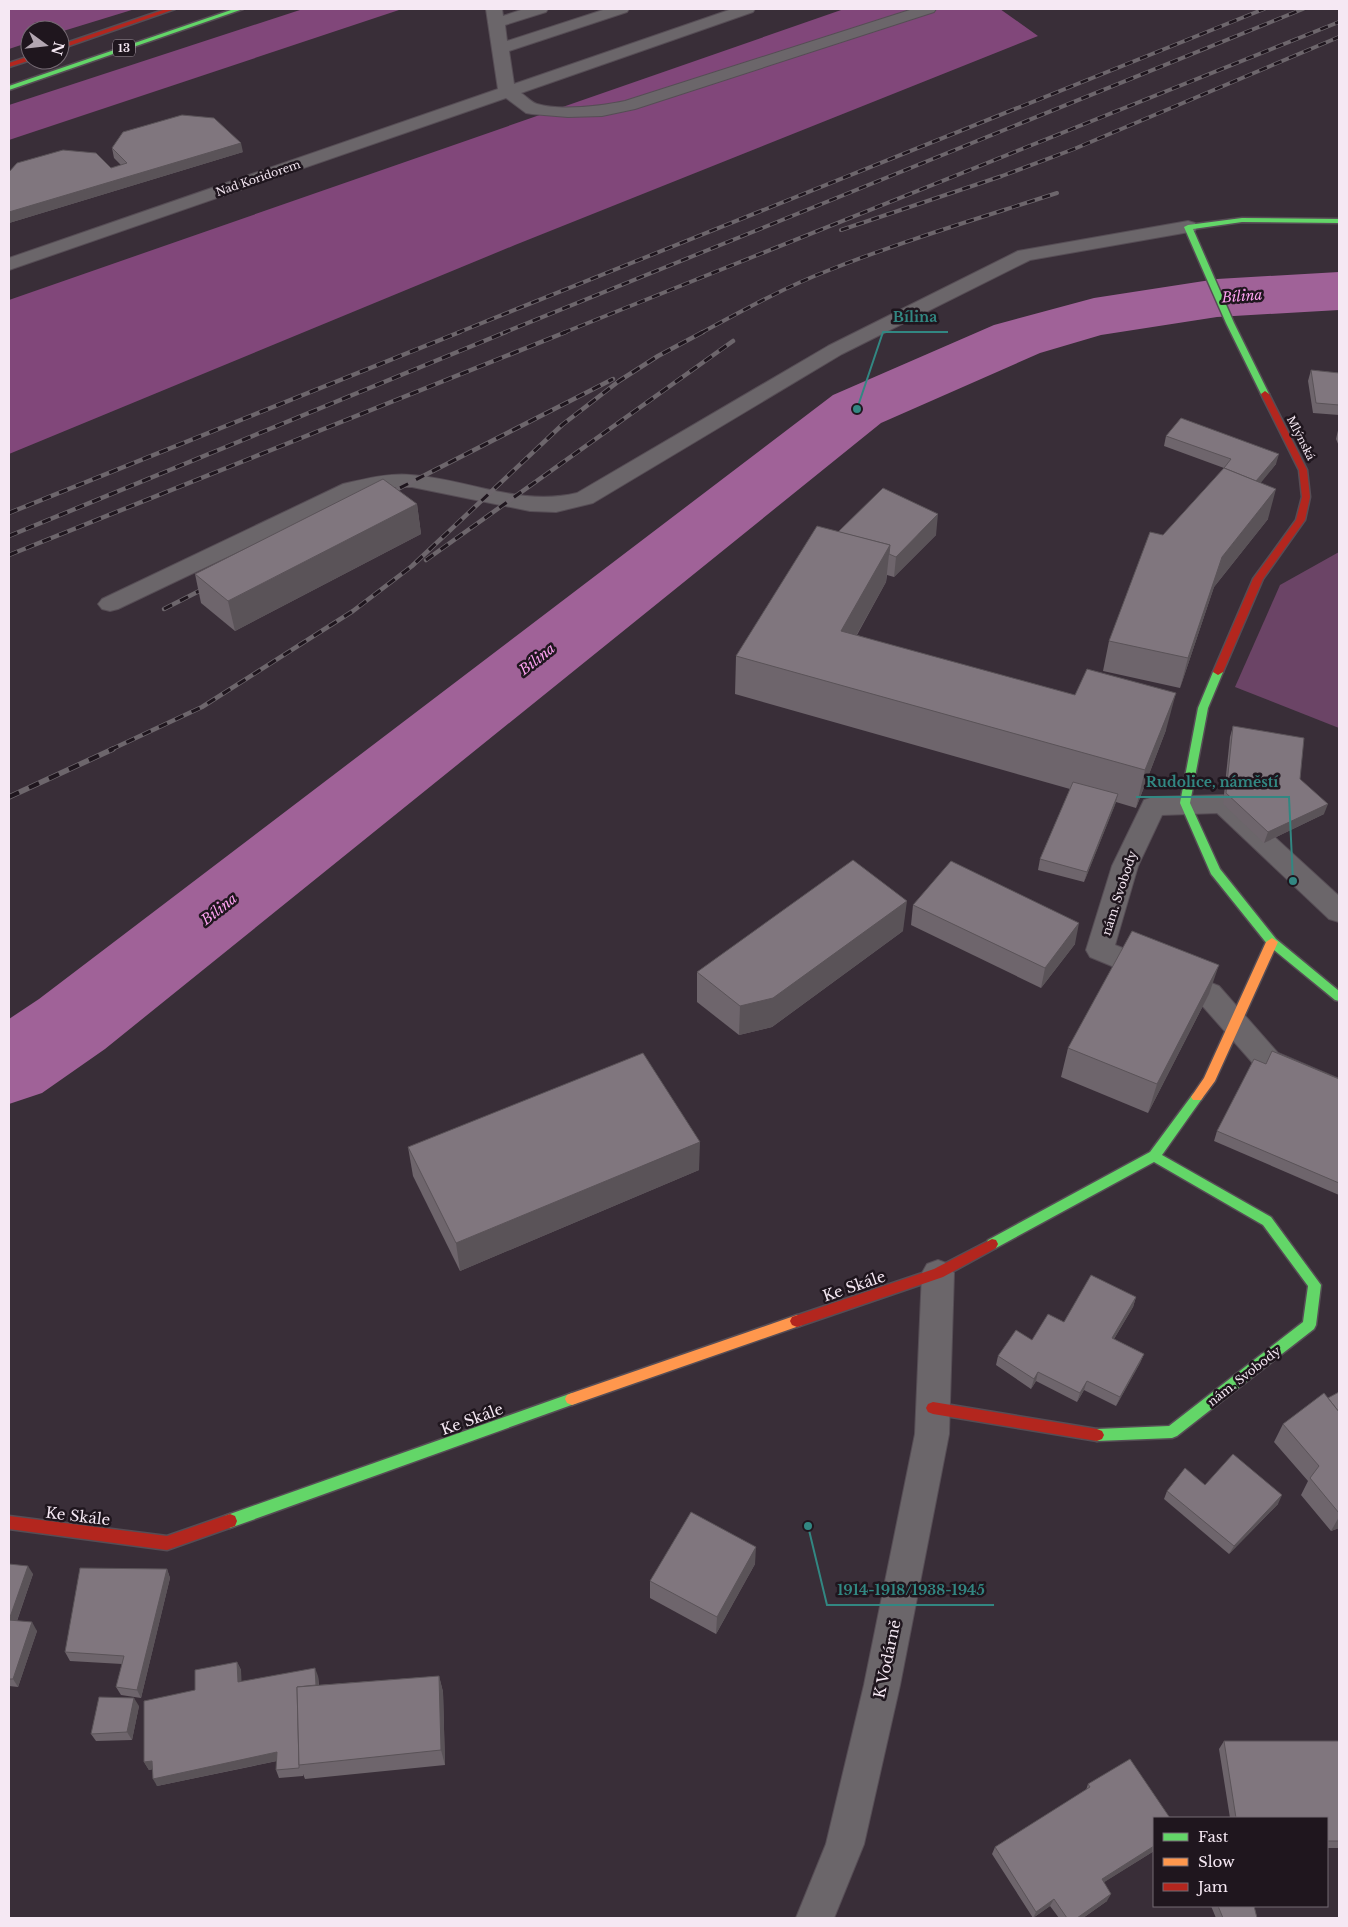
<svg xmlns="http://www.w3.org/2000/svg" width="1348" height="1927" viewBox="0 0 1348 1927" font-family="'Libre Baskerville',serif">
<rect width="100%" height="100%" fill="#392e38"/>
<polygon fill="#6b4466" points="1339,552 1339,728 1235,687 1280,585"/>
<g fill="#81477a">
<polygon points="9,9 135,9 60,32 60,30 30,30 30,42 9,49"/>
<polygon points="303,9 402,9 9,140 9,105"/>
<polygon points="844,9 1000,9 1038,36 515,245 9,454 9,300"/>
</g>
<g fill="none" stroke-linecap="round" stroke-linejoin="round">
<polygon fill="#a06298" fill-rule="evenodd" points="1339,272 1339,310 1217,317 1101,335 1040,353 881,423 105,1049 42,1093 9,1104 9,1019 39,999 833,395 994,325 1094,298 1217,279"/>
<defs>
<g id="lane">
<path d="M 486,9 L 502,9 L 503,16 L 524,9 L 548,9 L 546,12 L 505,25 L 507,41 L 606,9 L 629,9 L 627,12 L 509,51 L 514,84 L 732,9 L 755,9 L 753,12 L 521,93 C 526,96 532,103 537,104 C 560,111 602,106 625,101 L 913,9 L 936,9 L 934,12 L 635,109 L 602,116 L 568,117 L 532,114 L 526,113 L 506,98 L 9,270 L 9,258 L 498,89 Z"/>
<path d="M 1188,221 L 1195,223 L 1197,227 L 1195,231 L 1030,260 L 842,354 L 593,503 L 556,512 L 530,511 L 412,487 L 383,487 L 359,494 L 118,609 L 110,611 L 102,609 L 98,604 L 102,599 L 343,484 C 366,479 387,473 411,475 C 468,479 520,507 577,493 L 828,346 L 1018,251 Z"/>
<polygon points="1223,795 1232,798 1339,896 1339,922 1329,919 1217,813 1162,815 1138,866 1115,945 1219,986 1278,1053 1339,1079 1339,1102 1258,1069 1199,1002 1090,957 1086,950 1112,866 1144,800 1153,797"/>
</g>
<polygon id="street" points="938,1260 949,1264 954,1273 949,1434 900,1685 864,1844 834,1918 796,1918 826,1844 864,1685 915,1434 922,1273 927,1264"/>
<g id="fast">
<polygon points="234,9 243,9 9,90 9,86"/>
<polygon points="1242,218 1339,219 1339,223 1242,222 1193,229 1234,323 1269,394 1265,397 1261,394 1226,323 1184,227 1188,225"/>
<polygon points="1218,669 1223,672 1208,708 1190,803 1220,869 1276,939 1339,991 1339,1001 1335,1000 1268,945 1211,874 1180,803 1198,708 1213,672"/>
<polygon points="1197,1092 1201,1094 1203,1097 1201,1100 1162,1155 1271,1217 1321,1285 1316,1325 1314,1329 1177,1436 1172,1438 1097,1441 1092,1439 1090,1435 1092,1431 1097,1429 1169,1426 1303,1322 1308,1286 1263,1225 1154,1162 996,1248 992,1249 988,1248 986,1244 988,1240 1150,1152 1193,1094"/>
<polygon points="572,1393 577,1395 579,1399 577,1403 230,1528 225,1526 223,1521 225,1516 230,1514"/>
</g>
<g id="slow">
<polygon points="1272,938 1278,942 1215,1081 1201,1100 1193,1100 1191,1097 1204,1078 1266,942"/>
<polygon points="797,1315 802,1317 804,1321 802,1325 572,1405 567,1403 565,1399 567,1395 572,1393"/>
</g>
<g id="jam">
<polygon points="166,9 175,9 60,49 60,45"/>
<polygon points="30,56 31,60 9,67 9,63"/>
<polygon points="1265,391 1269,394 1307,470 1310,497 1305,520 1263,579 1223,672 1218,675 1213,672 1253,579 1296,520 1302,497 1299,470 1261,394"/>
<polygon points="992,1239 996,1240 998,1244 996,1248 943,1277 797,1327 792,1325 790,1321 792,1317 934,1269"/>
<polygon points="933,1402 1097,1429 1102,1431 1104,1435 1102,1439 1097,1441 933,1414 928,1412 926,1408 928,1404"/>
<polygon points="230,1514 235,1516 237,1521 235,1526 167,1550 9,1529 9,1516 167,1536"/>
</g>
</defs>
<use href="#lane" stroke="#564d55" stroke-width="2"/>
<use href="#street" stroke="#564d55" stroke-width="2"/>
<use href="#fast" stroke="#564d55" stroke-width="3"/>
<use href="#slow" stroke="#564d55" stroke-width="3"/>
<use href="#jam" stroke="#564d55" stroke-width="3"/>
<use href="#lane" fill="#6b666a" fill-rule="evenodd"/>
<use href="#street" fill="#6b666a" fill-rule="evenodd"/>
<use href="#fast" fill="#63d668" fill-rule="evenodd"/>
<use href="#slow" fill="#ff974d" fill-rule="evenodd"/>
<use href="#jam" fill="#b3261e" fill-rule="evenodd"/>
<defs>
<g id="rail-far2">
<polyline points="841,230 1002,176 1074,149 1339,37"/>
<polyline points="457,333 1264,9"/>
<polyline points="503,333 1303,9"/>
<polyline points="563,333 1339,22"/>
<path d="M 701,333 C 742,311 783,288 827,271 C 902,241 980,218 1057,193"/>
</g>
<g id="rail-far1">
<polyline points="384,496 613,379"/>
<polyline points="9,513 460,332"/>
<polyline points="9,536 506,332"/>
<polyline points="9,555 566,332"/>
<polyline points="426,560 733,341"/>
<polyline points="164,609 211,585"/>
<polyline points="110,750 202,707 353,611 412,566 562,425 619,381 658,356 703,332"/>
</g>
<polyline id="rail" points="9,797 113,749"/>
</defs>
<use href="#rail-far2" stroke="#6d666c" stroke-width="4"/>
<use href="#rail-far1" stroke="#6d666c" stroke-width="4.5"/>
<use href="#rail" stroke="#6d666c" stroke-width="5.5"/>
<use href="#rail-far2" stroke="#1f161e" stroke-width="2.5" stroke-dasharray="8" stroke-linecap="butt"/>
<use href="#rail-far1" stroke="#1f161e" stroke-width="3" stroke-dasharray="9" stroke-linecap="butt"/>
<use href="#rail" stroke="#1f161e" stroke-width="4" stroke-dasharray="11" stroke-linecap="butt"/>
</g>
<g fill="#6e656c">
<polygon points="112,148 243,152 9,223 9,172 111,168 121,165 114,158"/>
<polygon points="1311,370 1339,373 1339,415 1313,413 1308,381"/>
<polygon points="1339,426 1339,446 1336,439"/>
<polygon points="1166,436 1276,464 1260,483 1268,519 1214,587 1180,688 1103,671 1109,641 1163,535 1224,468 1164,446"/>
<polygon points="417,504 421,534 235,631 201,603 195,574"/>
<polygon points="838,532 936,535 894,577 887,575 886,582 857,635 1166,730 1136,808 1116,802 1084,882 1038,870 1040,859 1070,789 735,694 736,656"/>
<polygon points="1233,726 1300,779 1324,814 1264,843 1223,804 1230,737"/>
<polygon points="913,905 1075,944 1041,988 911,925"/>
<polygon points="903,931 772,1027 739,1035 697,1002 697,972"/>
<polygon points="1209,994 1148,1113 1061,1077 1068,1048"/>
<polygon points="1266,1064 1339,1079 1339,1195 1214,1141 1217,1131"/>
<polygon points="408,1147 699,1170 460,1271 413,1176"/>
<polygon points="1136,1297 1133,1307 1114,1339 1144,1354 1140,1363 1116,1406 1084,1390 1077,1402 1036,1381 1031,1389 996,1365 998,1356 1032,1340 1064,1322"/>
<polygon points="1339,1392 1339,1528 1331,1531 1301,1495 1308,1481 1274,1442 1283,1424"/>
<polygon points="1205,1485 1278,1504 1229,1554 1164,1499 1167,1491"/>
<polygon points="9,1564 33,1574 17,1621 37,1631 18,1687 9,1686"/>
<polygon points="755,1564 716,1634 650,1598 650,1581"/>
<polygon points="167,1569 170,1578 141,1698 121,1695 116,1687 122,1664 70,1661 65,1652"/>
<polygon points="237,1662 241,1670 241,1681 318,1676 319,1685 439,1676 443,1692 445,1765 305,1779 303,1774 303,1776 279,1778 276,1770 277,1761 157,1786 153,1769 149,1770 144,1762 195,1690"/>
<polygon points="139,1706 132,1740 96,1741 91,1734"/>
<polygon points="1224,1741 1339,1741 1339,1848 1327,1848 1327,1818 1230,1818 1219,1749"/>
<polygon points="1088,1784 1154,1818 1154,1851 1104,1882 1107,1901 1083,1918 1059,1918 1050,1906 1033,1918 992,1854 995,1847 1086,1790"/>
<polygon points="1211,1906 1254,1906 1257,1918 1216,1918"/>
</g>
<g fill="#5a5358">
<polygon points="241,143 243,152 9,223 9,212"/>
<polygon points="1279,454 1276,464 1246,501 1248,490"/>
<polygon points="1276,489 1268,519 1214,587 1180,688 1188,658 1222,557"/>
<polygon points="417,504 421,534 235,631 228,601"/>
<polygon points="938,514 936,535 894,577 896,557"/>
<polygon points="890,545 886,582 838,668 841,631"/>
<polygon points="1176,693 1166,730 1136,808 1145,770"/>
<polygon points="1118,794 1115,805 1084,882 1087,872"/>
<polygon points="1328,804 1324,814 1264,843 1268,832"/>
<polygon points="907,901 903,931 772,1027 739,1035 740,1006"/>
<polygon points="1079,923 1075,944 1041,988 1045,968"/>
<polygon points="1219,965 1209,994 1148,1113 1157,1084"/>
<polygon points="700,1142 699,1170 460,1271 456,1243"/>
<polygon points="1136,1297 1133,1307 1109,1347 1112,1338"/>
<polygon points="1144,1354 1140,1363 1116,1406 1120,1397"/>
<polygon points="1038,1372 1036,1381 1031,1389 1034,1379"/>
<polygon points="1087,1381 1084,1390 1077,1402 1080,1393"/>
<polygon points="1282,1495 1278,1504 1229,1554 1234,1546"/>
<polygon points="1339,1517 1339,1528 1331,1531"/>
<polygon points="756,1547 755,1564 716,1634 717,1617"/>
<polygon points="28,1566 33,1574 14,1629 9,1620"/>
<polygon points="167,1569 170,1578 141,1698 137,1690"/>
<polygon points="32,1622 37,1631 18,1687 13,1679"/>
<polygon points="237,1662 241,1670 242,1690 238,1682"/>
<polygon points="315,1668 318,1676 320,1701 317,1693"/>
<polygon points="439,1676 443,1692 445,1765 441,1750"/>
<polygon points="134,1698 139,1706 132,1740 127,1732"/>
<polygon points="277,1752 281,1760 157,1786 153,1779"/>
<polygon points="152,1761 157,1768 149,1770 144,1762"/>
<polygon points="1154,1846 1154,1851 1098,1886 1102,1879"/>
<polygon points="1111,1894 1107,1901 1083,1918 1077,1918"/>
<polygon points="1054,1899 1050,1906 1033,1918 1036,1912"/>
</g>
<g fill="#80767e" stroke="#5a5358">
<polygon points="182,115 214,118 241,143 9,212 9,172 17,163 63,150 96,153 111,168 127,163 112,148 123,132"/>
<polygon points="1311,370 1339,373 1339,405 1316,403"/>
<polygon points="1181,418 1279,454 1256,481 1224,468 1231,459 1166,436"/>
<polygon points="1224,468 1276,489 1222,557 1188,658 1109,641 1150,532 1163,535"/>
<polygon points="383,479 417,504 228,601 195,574"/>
<polygon points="883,488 938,514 896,557 889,554 890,545 838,532"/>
<polygon points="817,526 890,545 841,631 1075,695 1087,669 1176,693 1145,770 736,656"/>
<polygon points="1233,726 1304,738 1300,779 1328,804 1268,832 1226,793"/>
<polygon points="1073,782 1118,794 1087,872 1040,859"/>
<polygon points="853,860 907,901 773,998 740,1006 697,972"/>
<polygon points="951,861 1079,923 1045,968 913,905"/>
<polygon points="1132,931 1219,965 1157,1084 1068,1048"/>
<polygon points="1272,1051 1339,1079 1339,1183 1217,1131 1254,1059 1266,1064"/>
<polygon points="643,1053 700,1142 456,1243 408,1147"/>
<polygon points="1091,1275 1136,1297 1112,1338 1144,1354 1120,1397 1087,1381 1080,1393 1038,1372 1034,1379 998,1356 1016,1330 1032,1340 1048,1314 1064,1322"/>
<polygon points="1339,1392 1339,1412 1328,1398"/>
<polygon points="1324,1393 1339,1412 1339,1513 1310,1478 1319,1466 1283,1424"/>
<polygon points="1233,1454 1282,1495 1234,1546 1167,1491 1185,1468 1205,1485"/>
<polygon points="691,1512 756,1547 717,1617 650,1581"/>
<polygon points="9,1564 28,1566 9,1620 32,1622 13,1679 9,1679"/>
<polygon points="80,1568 167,1569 137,1690 116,1687 124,1656 65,1652"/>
<polygon points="237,1662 238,1682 315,1668 316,1685 297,1687 299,1765 299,1768 276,1770 277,1752 153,1779 152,1761 144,1762 144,1701 195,1690 195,1670"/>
<polygon points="439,1676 441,1750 299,1765 297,1687"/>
<polygon points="99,1697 134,1698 127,1732 91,1734"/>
<polygon points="1224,1741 1339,1741 1339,1841 1327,1841 1327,1818 1236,1818"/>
<polygon points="1130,1759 1170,1818 1154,1818 1154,1846 1102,1879 1111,1894 1077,1918 1067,1918 1054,1899 1036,1912 995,1847 1090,1787 1088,1784"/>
<polygon points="1218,1906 1254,1906 1257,1918 1223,1918"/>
</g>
<g text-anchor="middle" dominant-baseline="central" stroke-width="5" stroke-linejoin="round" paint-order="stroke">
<rect fill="#1f161e" stroke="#b5a9b3" stroke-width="1" x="113" y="39.5" width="22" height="17" rx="4"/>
<g font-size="11" font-weight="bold" fill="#f5e8f3">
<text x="124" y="48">13</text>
</g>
<g font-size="11" fill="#f5e8f3" stroke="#1f161e">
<text transform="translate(258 178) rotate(-19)">Nad Koridorem</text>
<text transform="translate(1301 438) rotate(63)">Mlýnská</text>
</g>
<g font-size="12" fill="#f5e8f3" stroke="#1f161e">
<text transform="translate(1119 893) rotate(-72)">nám. Svobody</text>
<text transform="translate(1244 1376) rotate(-38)">nám. Svobody</text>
</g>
<g font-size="14" font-style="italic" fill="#fda2f1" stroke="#1f161e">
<text transform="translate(1242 296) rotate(-4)">Bílina</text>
<text transform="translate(537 659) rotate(-38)">Bílina</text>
<text transform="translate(219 909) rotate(-38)">Bílina</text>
</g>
<g font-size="15" fill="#f5e8f3" stroke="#1f161e">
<text transform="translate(854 1286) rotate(-19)">Ke Skále</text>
<text transform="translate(472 1419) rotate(-20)">Ke Skále</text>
<text transform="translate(78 1516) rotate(7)">Ke Skále</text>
<text transform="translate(887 1659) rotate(-78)">K Vodárně</text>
</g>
</g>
<path fill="none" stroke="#328782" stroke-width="2" d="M857 409L883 332H948M1293 881L1289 797H1136M808 1526L827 1605H994"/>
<g fill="#328782" stroke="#1f161e" stroke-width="2">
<circle cx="857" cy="409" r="5"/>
<circle cx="1293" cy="881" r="5"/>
<circle cx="808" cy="1526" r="5"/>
</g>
<g font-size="14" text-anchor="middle" font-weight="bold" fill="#328782" stroke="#1f161e" stroke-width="5" stroke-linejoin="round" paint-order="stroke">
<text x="915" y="322">Bílina</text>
<text x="1212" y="787">Rudolice, náměstí</text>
<text x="911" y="1595">1914-1918/1938-1945</text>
</g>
<rect width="1348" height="1927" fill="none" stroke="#f5e8f3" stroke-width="20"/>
<rect x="1153" y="1817" width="175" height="90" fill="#1f161e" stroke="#756a73"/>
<rect x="1163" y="1833" width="25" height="8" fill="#63d668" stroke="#756a73"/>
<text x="1198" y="1842" font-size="15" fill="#f5e8f3">Fast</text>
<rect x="1163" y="1858" width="25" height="8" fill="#ff974d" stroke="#756a73"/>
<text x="1198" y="1867" font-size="15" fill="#f5e8f3">Slow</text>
<rect x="1163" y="1883" width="25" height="8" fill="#b3261e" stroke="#756a73"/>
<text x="1198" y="1892" font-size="15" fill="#f5e8f3">Jam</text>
<g transform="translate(45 45) rotate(105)"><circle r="24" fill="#1f161e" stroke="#756a73"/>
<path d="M0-4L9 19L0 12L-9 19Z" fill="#b3a7b2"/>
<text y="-8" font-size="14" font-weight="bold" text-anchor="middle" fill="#f5e8f3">N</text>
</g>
</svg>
